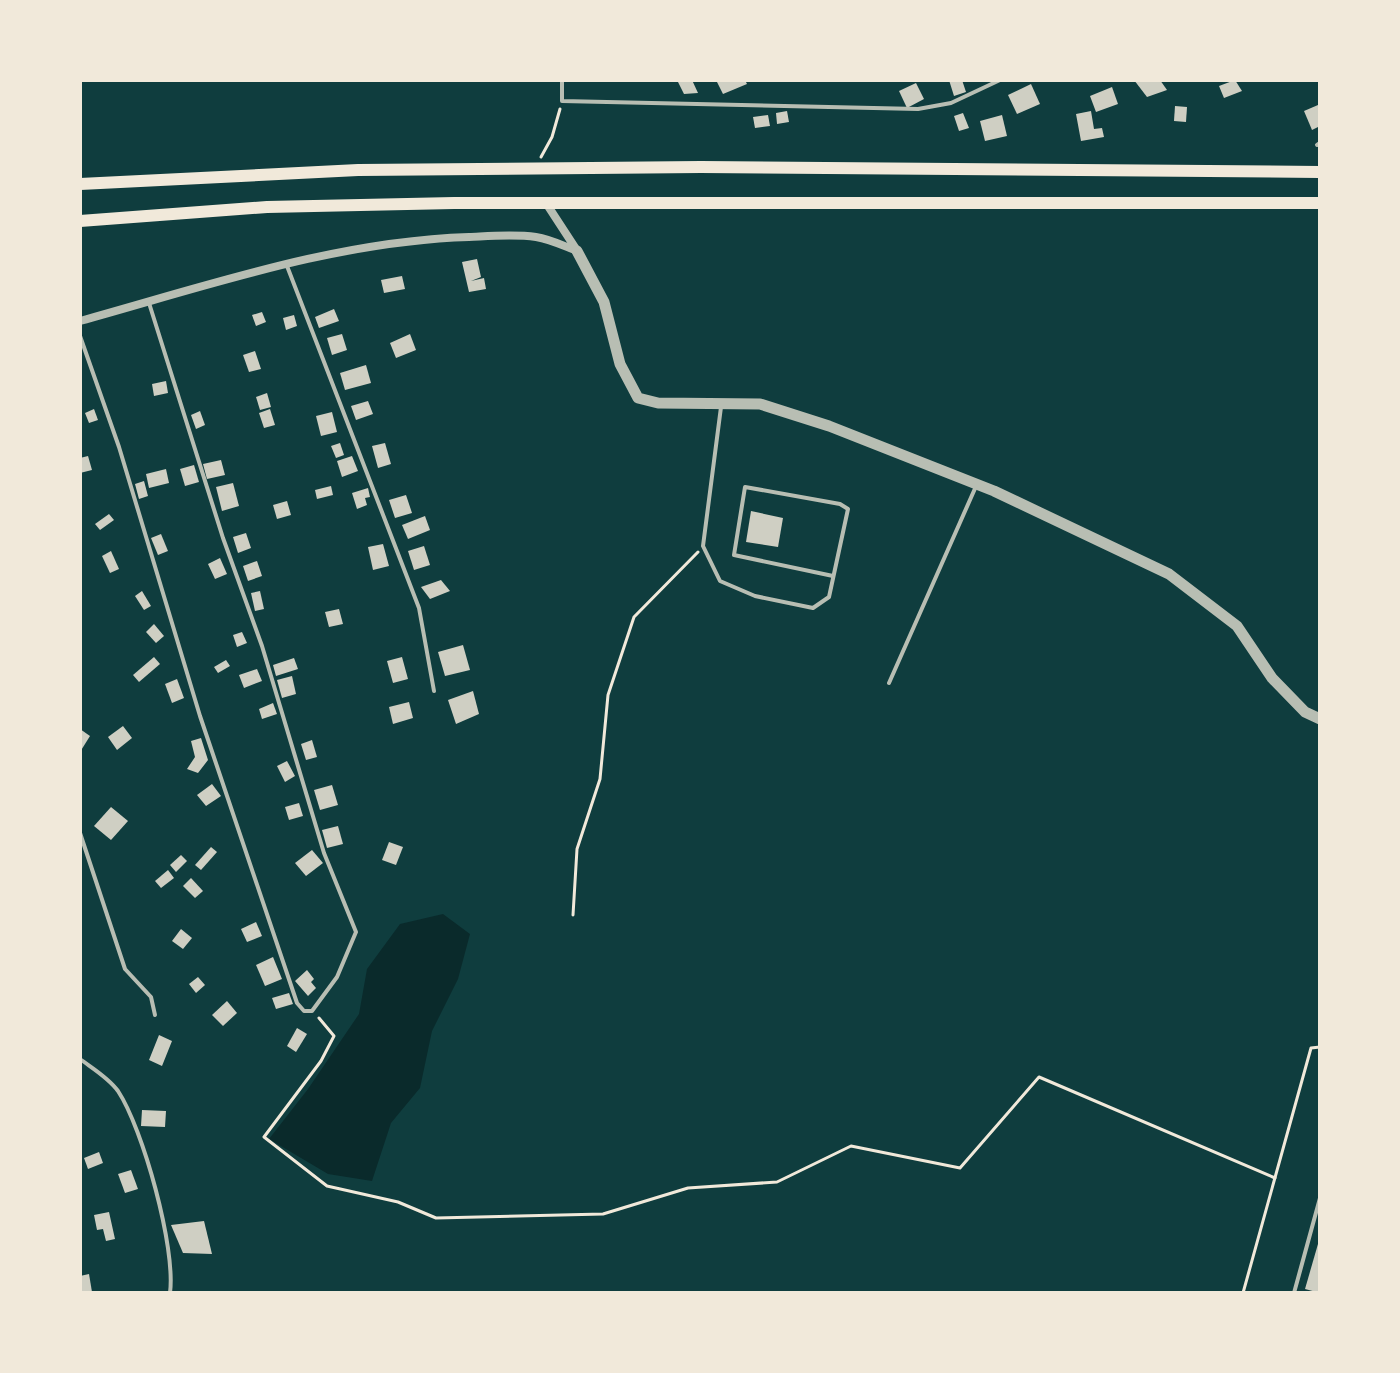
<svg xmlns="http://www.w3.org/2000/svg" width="1400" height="1373" viewBox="0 0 1400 1373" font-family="'IBM Plex Sans',sans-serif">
<rect width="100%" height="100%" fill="#0f3d3e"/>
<polygon fill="#0a2a2b" points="443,914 470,934 458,979 432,1031 420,1088 391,1123 372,1181 328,1174 269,1139 308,1089 359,1014 367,969 400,924"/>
<g fill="#cfcfc3">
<polygon points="677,80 692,80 698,93 684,94"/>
<polygon points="716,80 745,80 747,84 723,94"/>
<polygon points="949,80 962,80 966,92 954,96"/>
<polygon points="1134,80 1160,80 1167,90 1147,97"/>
<polygon points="1235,80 1242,91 1224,98 1219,86"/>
<polygon points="916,83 924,99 907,108 899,91"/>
<polygon points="1031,84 1040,104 1017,114 1008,95"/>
<polygon points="1112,87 1118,104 1096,112 1090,96"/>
<polygon points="1318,105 1320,126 1312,130 1304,111"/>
<polygon points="1175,106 1187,107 1186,122 1174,121"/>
<polygon points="787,111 789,122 777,124 776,113"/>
<polygon points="1091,111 1094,129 1102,128 1104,137 1081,141 1076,114"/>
<polygon points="963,113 969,128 959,131 954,116"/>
<polygon points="768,115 770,126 755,128 753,117"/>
<polygon points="1002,115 1007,136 985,141 980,121"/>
<polygon points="477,259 481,277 471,281 484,278 486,289 469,292 462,262"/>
<polygon points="402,276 405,289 384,293 381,280"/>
<polygon points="334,309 339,321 319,328 315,317"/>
<polygon points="262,312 266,322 256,326 252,315"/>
<polygon points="294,315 297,326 286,330 283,318"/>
<polygon points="342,334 347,350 332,355 327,338"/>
<polygon points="410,334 416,350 396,358 390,343"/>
<polygon points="255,351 261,369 249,372 243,355"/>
<polygon points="366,365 371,383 345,390 340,373"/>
<polygon points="166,381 168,393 154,396 152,384"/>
<polygon points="267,393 271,407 260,410 256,397"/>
<polygon points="368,401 373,414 356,420 351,406"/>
<polygon points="94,409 98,420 89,423 85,413"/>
<polygon points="270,409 275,425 264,428 259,413"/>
<polygon points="200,411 205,425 196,429 191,415"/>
<polygon points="332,412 337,432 321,436 316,416"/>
<polygon points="340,443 344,455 336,458 331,446"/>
<polygon points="385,443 391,464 378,468 372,446"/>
<polygon points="88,456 92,470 80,473 80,458"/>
<polygon points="352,456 358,471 342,477 337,461"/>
<polygon points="221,460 225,475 207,479 203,464"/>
<polygon points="194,465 199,482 185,486 180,469"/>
<polygon points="166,469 169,483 149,488 146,474"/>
<polygon points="144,481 148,496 139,499 135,484"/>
<polygon points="233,483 239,506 222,511 216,487"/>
<polygon points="331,486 333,495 317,499 315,490"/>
<polygon points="368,488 370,497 365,498 367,505 357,509 352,493"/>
<polygon points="406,495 412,513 395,518 389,500"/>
<polygon points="287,501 291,515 277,519 273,505"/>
<polygon points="751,511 783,518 778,547 746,542"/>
<polygon points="109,514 114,520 100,530 95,524"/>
<polygon points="425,516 430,530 408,539 402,525"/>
<polygon points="246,533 251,548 238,553 233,537"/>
<polygon points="161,534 168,551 158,555 151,538"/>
<polygon points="383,544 389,566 373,570 368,547"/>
<polygon points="424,546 430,565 414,570 408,551"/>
<polygon points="111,551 119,569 110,573 102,556"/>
<polygon points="220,558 227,574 215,579 208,564"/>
<polygon points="257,561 262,576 248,581 243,566"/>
<polygon points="441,580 450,591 430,599 421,587"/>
<polygon points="142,591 151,606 144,610 135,596"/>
<polygon points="260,591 264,609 255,611 251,593"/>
<polygon points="339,609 343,624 329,627 325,612"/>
<polygon points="154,624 164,636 156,643 146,632"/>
<polygon points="242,632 247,643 237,647 233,635"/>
<polygon points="463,645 470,670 445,676 438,652"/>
<polygon points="154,657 160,664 139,682 133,675"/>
<polygon points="402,657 408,679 393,683 387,661"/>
<polygon points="294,658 298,669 276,676 273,665"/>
<polygon points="226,660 230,666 218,673 214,667"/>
<polygon points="257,669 262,681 244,688 239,675"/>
<polygon points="292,676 296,694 282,698 277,680"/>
<polygon points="177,679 184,698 172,703 165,684"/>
<polygon points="473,691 479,714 456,724 448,700"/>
<polygon points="409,702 413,718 393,724 389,707"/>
<polygon points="273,703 277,714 262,719 259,709"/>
<polygon points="123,726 132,738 117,750 108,737"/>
<polygon points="80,729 90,736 80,752"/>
<polygon points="201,738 208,760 198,773 187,769 195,757 191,741"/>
<polygon points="312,740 317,757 306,760 301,744"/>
<polygon points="287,761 295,776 285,782 277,766"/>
<polygon points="212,784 221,796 206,806 197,795"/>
<polygon points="332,785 338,805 320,810 314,790"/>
<polygon points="299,803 303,816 289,820 285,807"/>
<polygon points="111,807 128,821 111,840 94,826"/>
<polygon points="338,826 343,844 327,848 322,830"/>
<polygon points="389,842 403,847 396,865 382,860"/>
<polygon points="211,847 217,852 201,870 195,865"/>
<polygon points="312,850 323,863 306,876 295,863"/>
<polygon points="181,855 187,861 176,872 170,865"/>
<polygon points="168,870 174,878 161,888 155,881"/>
<polygon points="191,878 203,891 195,898 183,886"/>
<polygon points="256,922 262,936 247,942 241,929"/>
<polygon points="181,929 192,938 183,949 172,941"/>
<polygon points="273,957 282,979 265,986 256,965"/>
<polygon points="307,970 314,979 311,982 316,988 308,996 295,981"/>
<polygon points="198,977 205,985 196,993 189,984"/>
<polygon points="289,993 293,1004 276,1009 272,998"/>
<polygon points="227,1001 237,1013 223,1026 212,1015"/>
<polygon points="297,1028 307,1034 296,1052 287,1046"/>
<polygon points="159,1035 172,1041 162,1066 149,1060"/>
<polygon points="142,1110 166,1111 165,1127 141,1126"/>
<polygon points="99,1152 103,1163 88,1169 84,1158"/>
<polygon points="131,1170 138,1189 125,1193 118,1174"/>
<polygon points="109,1212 115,1239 106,1241 103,1229 97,1230 94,1215"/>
<polygon points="204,1221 212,1254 183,1253 171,1225"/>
<polygon points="1320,1237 1320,1293 1305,1289"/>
<polygon points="89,1274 92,1292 80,1293 80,1276"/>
</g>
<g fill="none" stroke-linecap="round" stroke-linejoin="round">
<g stroke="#f1e9da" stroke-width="3">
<polyline points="541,157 552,137 560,109"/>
<polyline points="573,915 577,849 600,779 608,695 634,617 698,552"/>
<polyline points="319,1018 334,1036 321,1061 264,1137 327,1186 398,1202 436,1218 603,1214 688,1188 777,1182 851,1146 960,1168 1039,1077 1275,1178"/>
<polyline points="1243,1293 1311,1048 1320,1047"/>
</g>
<g stroke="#b8beb3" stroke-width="4">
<polyline points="562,80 562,101 918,109 951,103 1000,80"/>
<polyline points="1317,145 1320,143"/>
<polyline points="287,266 419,608 434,691"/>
<polyline points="80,336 119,447 200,716 297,1003 304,1011 312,1011 337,977 356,932 324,853 262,646 223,538 149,303"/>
<polyline points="721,407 703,546 720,581 755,596 813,608 829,597 848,509 840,504 745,487 734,555 833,576"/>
<polyline points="889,683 977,484"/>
<polyline points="80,833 125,969 151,997 155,1015"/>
<path d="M 80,1059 C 92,1068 109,1078 118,1091 C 143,1129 176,1248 170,1293"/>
<polyline points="1294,1293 1320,1198"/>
</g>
<g stroke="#b8beb3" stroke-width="8">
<polyline points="546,203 576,249"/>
<path d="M 80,321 C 207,286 336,241 469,237 C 491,236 514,234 536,237 C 550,239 564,246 577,251"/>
</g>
<polyline stroke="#b8beb3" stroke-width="11" points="577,251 604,302 620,364 638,398 658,403 760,404 829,426 994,491 1169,574 1237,626 1272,678 1305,712 1320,719"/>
<g stroke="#f1e9da" stroke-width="12">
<polyline points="80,184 358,170 701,167 1320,172"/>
<polyline points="80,221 267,207 454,203 1320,203"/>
</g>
</g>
<rect width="1400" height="1373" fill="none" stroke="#f1e9da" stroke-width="164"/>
</svg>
